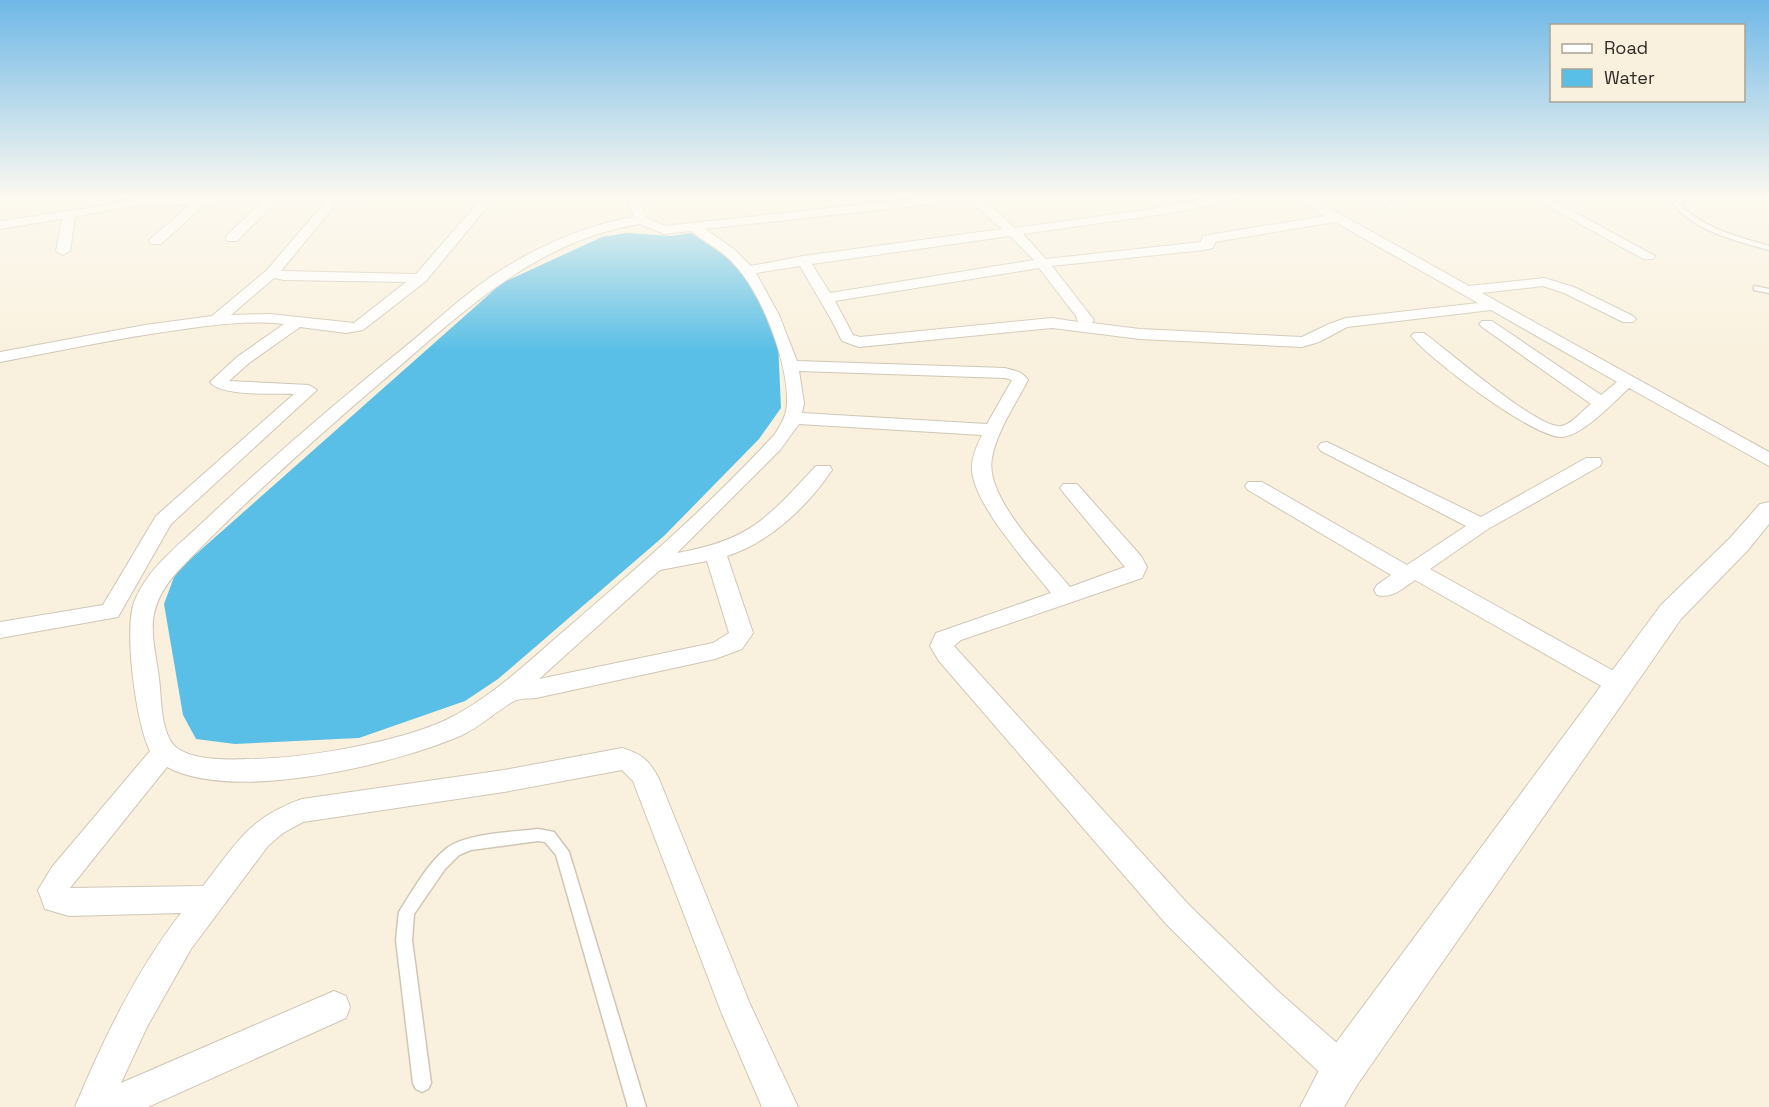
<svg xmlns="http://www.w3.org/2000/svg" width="1769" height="1107" viewBox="0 0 1769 1107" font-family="'Space Grotesk',sans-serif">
<rect width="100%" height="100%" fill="#f9f1de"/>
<polygon fill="#5abfe6" points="627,233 671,236 691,233 727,257 745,277 764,311 778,342 781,408 759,439 664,536 498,679 465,701 359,738 235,744 196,739 183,715 164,604 174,577 186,563 502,283 602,237"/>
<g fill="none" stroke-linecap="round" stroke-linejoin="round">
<defs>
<g id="service">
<path d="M 1683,196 L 1690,196 L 1680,204 C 1701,228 1739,237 1769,246 L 1769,250 C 1736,241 1695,231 1673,204 Z"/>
<polygon points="1754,286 1769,289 1769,293 1754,290"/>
<path d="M 538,829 L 554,832 L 569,852 L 646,1107 L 628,1107 L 556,855 L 545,842 L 538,841 L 471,850 L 459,855 L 445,869 L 414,914 L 412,940 L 431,1083 L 428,1089 L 422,1092 L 416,1089 L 413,1083 L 396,940 L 399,912 L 402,907 C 415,887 428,863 447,848 C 467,833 513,832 538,829 Z"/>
</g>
<g id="minor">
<path d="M 139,196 L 147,199 L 364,196 L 358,200 L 339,200 L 281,271 L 416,274 L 484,196 L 496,196 L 426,281 L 363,330 L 346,333 L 300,327 L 249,363 L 229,381 L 309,385 L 317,390 L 171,524 L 118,617 L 0,638 L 0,622 L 103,605 L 156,516 L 294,394 C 275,393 221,397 210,382 L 237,357 L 284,324 C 249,320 212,325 178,330 C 118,338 59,351 0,362 L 0,352 L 145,325 L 212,316 L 267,270 L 326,201 L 276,202 L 237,241 L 227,241 L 226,238 L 227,235 L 261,203 L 205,204 L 161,244 L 151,244 L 149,241 L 151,238 L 190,205 L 129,206 L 75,217 L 70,251 L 63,255 L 56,251 L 62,219 L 0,229 L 0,221 L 109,205 ZM 274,278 L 284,280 L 406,282 L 354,323 L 270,314 L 231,315 Z"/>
<path d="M 626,196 L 638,196 L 646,217 L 664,226 L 940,196 L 979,196 L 1015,228 L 1152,209 L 1218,196 L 1238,196 L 1236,199 L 1172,213 L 1023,234 L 1046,259 L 1201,242 L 1203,236 L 1208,235 L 1325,216 L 1293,196 L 1308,196 L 1469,286 L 1544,278 L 1574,287 L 1633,316 L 1636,319 L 1633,322 L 1623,322 L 1564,293 L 1543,286 L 1482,293 L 1769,452 L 1769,466 L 1629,388 C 1613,403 1584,434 1563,437 C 1536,440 1428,358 1411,336 L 1414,333 L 1424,333 C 1446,349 1539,430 1561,426 C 1571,425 1583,410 1591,404 L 1482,327 L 1479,324 L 1482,321 L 1492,321 L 1601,395 L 1617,382 L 1491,310 L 1347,327 L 1319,342 L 1302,347 L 1140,339 L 1052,328 L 859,347 L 842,341 L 832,321 L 800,266 L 756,273 L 779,315 L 797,361 L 1005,368 C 1015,371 1022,371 1028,380 C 1015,405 996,433 992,458 C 984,497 1046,558 1070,587 L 1125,567 L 1063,492 L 1060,488 L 1063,484 L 1077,484 L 1141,556 L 1147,567 L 1142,578 L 961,640 L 954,646 L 1189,905 L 1280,993 L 1354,1058 L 1359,1070 L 1354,1082 L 1342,1087 L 1330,1082 L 1258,1015 L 1167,925 L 939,661 L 930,646 L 936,633 L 1051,593 C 1029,565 974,505 972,470 C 971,458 977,445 982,435 L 799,424 L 780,450 L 677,553 C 751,540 767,518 816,466 L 830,466 L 832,470 C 808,506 769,543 727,556 L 753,633 L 742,649 L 715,659 L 536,698 C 529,699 519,698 514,701 C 495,712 480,727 460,736 C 392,765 235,803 167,767 L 70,888 L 203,886 C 237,843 248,818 302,799 L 504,770 L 622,748 C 642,754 650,761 659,779 L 750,1004 L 798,1107 L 762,1107 L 722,1014 L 633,781 L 622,770 L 504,792 L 303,822 L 283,833 L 268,846 L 191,949 L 147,1027 L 121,1083 L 334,991 L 346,996 L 350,1007 L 346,1018 L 148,1107 L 75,1107 C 103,1040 136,971 181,913 L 69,916 L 45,909 L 38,890 L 52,867 L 150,751 C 136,724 123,627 135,600 C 148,568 179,545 203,522 C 270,459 340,399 412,341 C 441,317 469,290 501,270 C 543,244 585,225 634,217 ZM 969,200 L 1002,229 L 803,256 L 751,266 L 735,250 L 705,229 ZM 1335,222 L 1478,303 L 1346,318 L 1329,324 L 1302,337 L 1140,329 L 1092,323 L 1094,320 L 1052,266 L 1204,250 L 1213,248 L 1215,242 ZM 640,224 L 664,234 L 691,231 C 705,242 723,251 735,265 C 762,294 788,362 787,402 C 787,415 781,425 774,435 C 709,506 637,568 565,630 C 528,662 491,698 446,720 C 396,743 302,759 247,759 C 227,760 181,761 170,740 C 162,725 161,704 160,687 C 155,638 140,614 177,572 C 241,505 310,443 380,383 C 459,316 533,241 640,224 ZM 1010,236 L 1034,260 L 830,293 L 812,264 ZM 1039,268 L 1076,316 L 1078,322 L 1052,318 L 860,337 L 853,335 L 835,301 ZM 799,371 L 1005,378 L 1012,380 L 987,424 L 802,413 L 804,403 ZM 707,561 L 729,633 L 713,643 L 539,679 L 660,570 Z"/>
<polygon points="1367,196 1382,196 1400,206 1398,209 1390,209"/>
<polygon points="1530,196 1545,196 1655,256 1653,259 1643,259"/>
<path d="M 1327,442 L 1481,517 L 1586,458 L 1600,458 L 1602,462 L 1600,466 L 1488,529 L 1430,569 L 1628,679 L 1631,685 L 1628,691 L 1619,694 L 1610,691 L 1415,580 C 1403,588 1393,599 1377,595 L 1374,590 L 1377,585 L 1391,575 L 1248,490 L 1245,486 L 1248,482 L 1262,482 L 1407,565 L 1466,526 L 1321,451 L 1318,447 L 1321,443 Z"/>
</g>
<polygon id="tertiary" points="1769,502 1769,524 1748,550 1681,619 1357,1085 1344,1107 1300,1107 1327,1055 1661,605 1730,538 1760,504"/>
</defs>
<use href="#service" stroke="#cfc7b5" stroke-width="3"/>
<use href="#minor" stroke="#cfc7b5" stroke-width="2"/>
<use href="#tertiary" stroke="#cfc7b5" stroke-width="2"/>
<use href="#service" fill="#fff" fill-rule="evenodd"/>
<use href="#minor" fill="#fff" fill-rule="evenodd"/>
<use href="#tertiary" fill="#fff" fill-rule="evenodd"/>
</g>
<linearGradient id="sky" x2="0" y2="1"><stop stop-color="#6fb8e7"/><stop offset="0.56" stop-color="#fcf9f0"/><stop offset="1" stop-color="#fcf9f0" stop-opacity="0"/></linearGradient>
<rect width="1769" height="351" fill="url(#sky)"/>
<rect x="1550" y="24" width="195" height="78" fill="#f9f1de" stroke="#a8a294" stroke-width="1.5"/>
<rect x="1562" y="44" width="30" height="9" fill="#ffffff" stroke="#a8a294" stroke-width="1.5"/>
<text x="1604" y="54" font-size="18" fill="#2f2c25">Road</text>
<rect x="1562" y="69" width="30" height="18" fill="#5abfe6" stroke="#a8a294" stroke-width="1.5"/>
<text x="1604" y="84" font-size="18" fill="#2f2c25">Water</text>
</svg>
